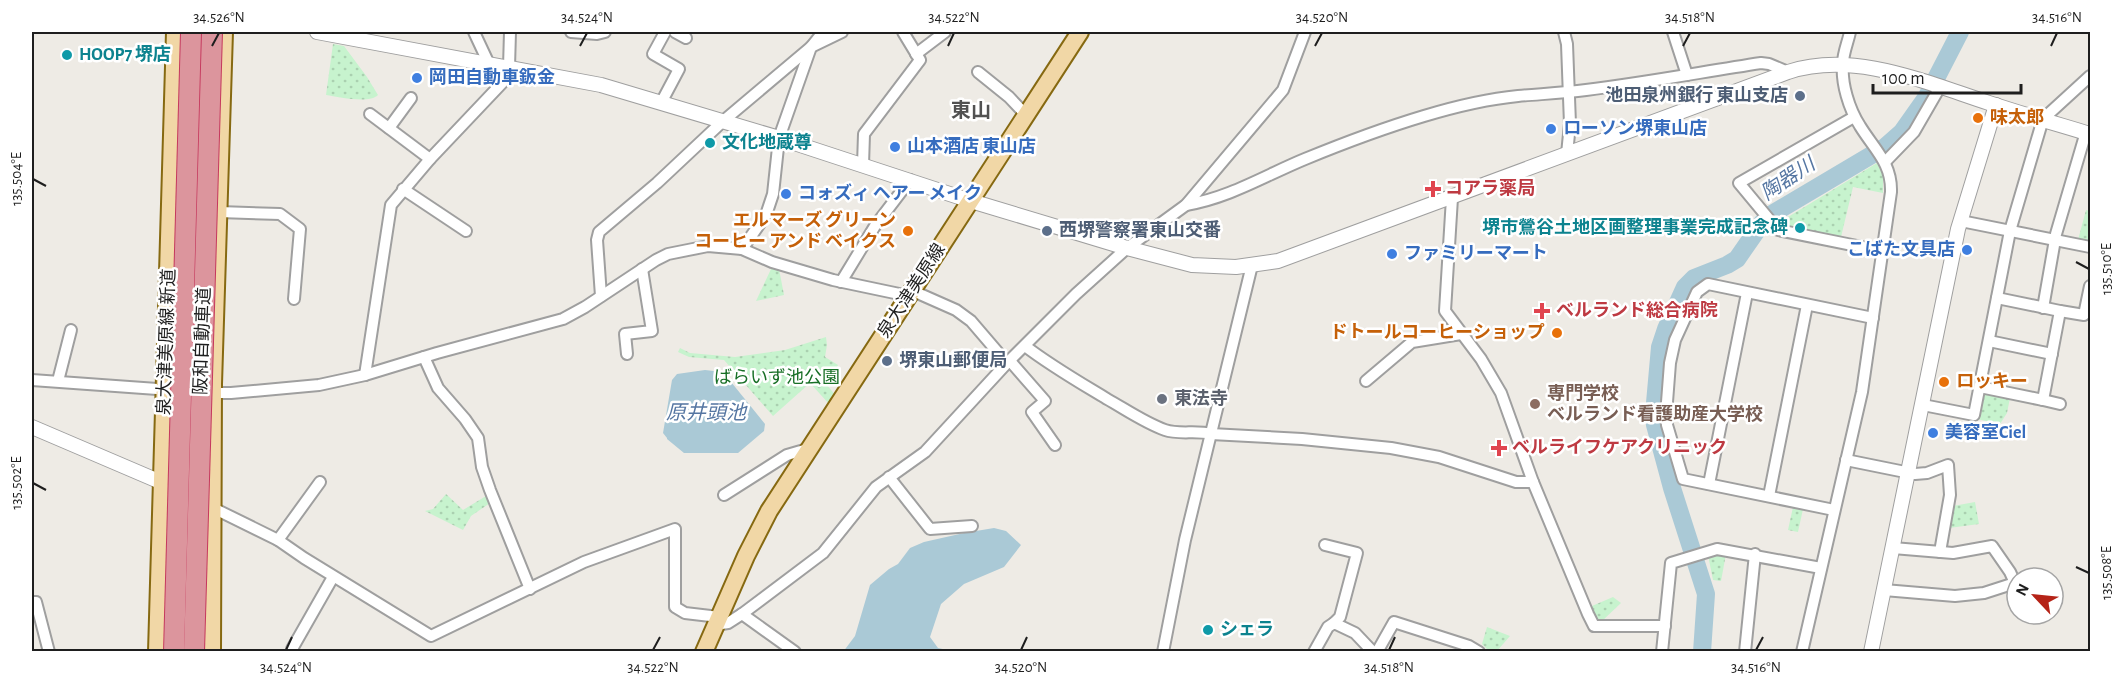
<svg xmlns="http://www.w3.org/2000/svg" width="2122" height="683" viewBox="0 0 2122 683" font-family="'Alegreya Sans','Noto Sans JP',sans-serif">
<defs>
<pattern id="park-dots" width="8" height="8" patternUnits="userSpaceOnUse" patternTransform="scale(1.5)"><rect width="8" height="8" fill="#c7f3ce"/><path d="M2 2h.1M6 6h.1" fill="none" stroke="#aad0b0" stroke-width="1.8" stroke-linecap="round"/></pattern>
</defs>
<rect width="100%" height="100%" fill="#eeebe5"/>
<g fill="url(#park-dots)">
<path d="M 333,44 L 344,46 L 367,77 L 378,95 C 369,104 339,97 326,95 Z"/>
<polygon points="1877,163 1883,175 1883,193 1853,187 1841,237 1781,227 1778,223"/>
<polygon points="2086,210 2090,211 2090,242 2078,240"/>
<polygon points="771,269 779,269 784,295 756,301"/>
<polygon points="826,337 827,345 825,357 838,365 827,385 836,396 830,405 810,383 773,416 724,360 689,357 678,352 680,348 690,353 735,357 785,350"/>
<polygon points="1986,393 2010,398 2007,413 2000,424 1977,419 1982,396"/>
<polygon points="446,494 463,510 486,496 490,503 471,516 463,530 425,511 433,509"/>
<polygon points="1975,502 1979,524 1949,528 1953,506"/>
<polygon points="1793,507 1803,509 1798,532 1788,530"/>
<polygon points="1726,554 1721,581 1713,580 1708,555"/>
<polygon points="1613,597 1621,603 1601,622 1595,615 1592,606"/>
<polygon points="1487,627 1510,636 1497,651 1489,651 1482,644"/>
</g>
<g fill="#aac9d6">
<polygon points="705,370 723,372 765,424 764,431 738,453 684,453 667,439 667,438 663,433 672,380 677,374"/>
<polygon points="994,528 1006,531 1021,545 1004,567 964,584 941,604 930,637 938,648 952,651 843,652 855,636 870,585 889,569 898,564 910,548 924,542 964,533"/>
</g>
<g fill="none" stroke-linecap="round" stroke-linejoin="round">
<polyline stroke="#aac9d6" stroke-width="18" points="1702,652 1706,594 1672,488 1655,425 1654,414 1660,347 1666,329 1685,287 1694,278 1727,265 1737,259 1762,223 1772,214 1885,147 1902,132 1926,98 1960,32"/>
<defs>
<g id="minor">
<polyline points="474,32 489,64"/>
<polyline points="571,32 597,34 605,32"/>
<polyline points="675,32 686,38"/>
<polyline points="1564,32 1567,44 1570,124 1567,154"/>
<polyline points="1673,32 1687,75"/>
<polyline points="916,54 945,32"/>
<polyline points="978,72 1009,97 1026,115"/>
<polyline points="661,103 679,69 653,54 665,32"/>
<polyline points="370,114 430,159"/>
<polyline points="1854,117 1739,183 1778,230 1882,251"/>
<polyline points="389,128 411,98"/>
<polyline points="1885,162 1914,132 1940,87"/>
<polyline points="863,165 864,134 920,60 903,32"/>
<polyline points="403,189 466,231"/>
<polyline points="1452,198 1445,311 1481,359 1501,393 1533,482 1588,614 1594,626 1665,626"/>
<path d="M 1186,205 C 1229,198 1266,175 1305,159 C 1344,143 1384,128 1424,116 C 1454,107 1487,99 1518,96 C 1540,94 1563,93 1586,90 C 1644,83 1702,72 1761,63 L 1769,64 L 1788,72"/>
<polyline points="219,212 280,214 300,229 294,299"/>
<polyline points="1961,221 2090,247"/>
<polyline points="742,249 766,215 773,194 779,138 811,47 823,32"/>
<polyline points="841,282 875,226 910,180"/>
<polyline points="913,291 956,310 971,321 1007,363"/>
<polyline points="601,296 597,240 599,232 657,183 722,122 811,47 842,32"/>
<polyline points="2043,308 2056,234 2086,132"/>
<polyline points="2060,311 2084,315 2090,286"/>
<polyline points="1989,341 2052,354"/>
<path d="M 1025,346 C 1051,366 1079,382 1107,399 C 1125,409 1145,423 1165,430 C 1179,435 1196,430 1211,434 L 1302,439 L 1391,448 L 1439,457 L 1516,482 L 1533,482"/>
<polyline points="627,354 625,334 652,331 642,269"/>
<polyline points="424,357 438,388 465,419 478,438 482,467 490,490 530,589"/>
<polyline points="1010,361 1045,401 1032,412 1055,445"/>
<polyline points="365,375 391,205 430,159 503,82 509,67 510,32"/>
<polyline points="32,380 171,390"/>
<polyline points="58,381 71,330"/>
<polyline points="1366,381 1412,342 1461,334"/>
<polyline points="1980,387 2043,400 2060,311 1997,298"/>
<polyline points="207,393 231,393 319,385 365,375 437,353 563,319 585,307 656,260 668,254 708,246 742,249 772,262 833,280 909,296"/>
<polyline points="2043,400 2060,404"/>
<polyline points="1923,405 1974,415 2010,231 2043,119 2090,76"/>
<polyline points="1846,460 1915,474 1927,473 1948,465 1950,495 1940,552"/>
<polyline points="889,477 930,529 972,526"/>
<polyline points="1709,484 1747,293"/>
<polyline points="724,495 787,455 811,448"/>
<polyline points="1769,496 1807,305"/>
<polyline points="211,507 278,540 304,558 431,636 584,562 675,529 675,607 685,613 719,617"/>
<polyline points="1834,510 1683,479 1667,425 1666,415 1670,363 1675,340 1697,292 1708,284 1873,318"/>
<polyline points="278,540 320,482"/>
<polyline points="1325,545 1357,553 1340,617 1334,623"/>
<polyline points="1884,590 1955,596 1984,593 2015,583 2010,572 1992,546 1953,553 1893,548"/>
<polyline points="32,602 36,602 49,652"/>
<polyline points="742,614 795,652"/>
<polyline points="715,625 728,623 742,614 823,553 876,487 925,452 1007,363 1076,294 1127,248 1186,205 1283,90 1305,32"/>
<polyline points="292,649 333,577"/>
<polyline points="1163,652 1185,540 1252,265"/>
<polyline points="1314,652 1328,627 1334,623 1355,633 1373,652"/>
<polyline points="1377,652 1394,622 1469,646 1479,652"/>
<polyline points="1662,652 1671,563 1717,549 1821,568"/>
<polyline points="1745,652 1755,554"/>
<path d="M 1802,652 L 1862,392 L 1891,192 C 1892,163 1874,149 1860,126 C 1849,109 1841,83 1843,63 C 1843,53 1848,42 1850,32"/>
</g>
<g id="tertiary">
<path d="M 317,32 L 601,85 L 779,138 L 971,201 L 1127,248 L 1192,265 L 1236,267 L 1278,261 L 1788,72 C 1854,50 1927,83 1989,103 C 2022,114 2057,124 2090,134"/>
<polyline points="32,427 163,483 205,504"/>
<polyline points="1871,652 1958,229 1996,105"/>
</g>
<g id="primary">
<polyline points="157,652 175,32"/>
<polyline points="212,652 213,384 224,32"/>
<polyline points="704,652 746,556 769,511 1080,32"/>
</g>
</defs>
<use href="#minor" stroke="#9f9f9f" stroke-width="14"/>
<use href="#tertiary" stroke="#9f9f9f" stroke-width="16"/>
<use href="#primary" stroke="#866911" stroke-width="20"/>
<use href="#minor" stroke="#fff" stroke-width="10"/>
<use href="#tertiary" stroke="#fff" stroke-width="14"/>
<use href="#primary" stroke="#f1d7a6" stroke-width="16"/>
<defs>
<g id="motorway-bridge">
<polyline points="174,652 191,32"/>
<polyline points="194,652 212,32"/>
</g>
</defs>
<use href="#motorway-bridge" stroke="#c5385d" stroke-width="22" stroke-linecap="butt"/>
<use href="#motorway-bridge" stroke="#dc959d" stroke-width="20"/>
</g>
<path fill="none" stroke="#1e1e1e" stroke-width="2" d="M 212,46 L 219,33M 580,46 L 587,33M 948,46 L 954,33M 1315,46 L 1322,33M 1683,46 L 1690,33M 2051,46 L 2057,33M 33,179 L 46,186M 2076,262 L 2089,269M 33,483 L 46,490M 2076,567 L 2089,573M 286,650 L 292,637M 653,650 L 660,637M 1021,650 L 1027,637M 1389,650 L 1395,637M 1756,650 L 1763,637"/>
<g fill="#0f9aa8" stroke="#fff" stroke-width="2">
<circle cx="67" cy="55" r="6"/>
<circle cx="710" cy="143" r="6"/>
<circle cx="1800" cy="228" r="6"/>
<circle cx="1208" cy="630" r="6"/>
</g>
<g fill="#3f7fe0" stroke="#fff" stroke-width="2">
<circle cx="417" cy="78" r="6"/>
<circle cx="1551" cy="129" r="6"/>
<circle cx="895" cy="147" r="6"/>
<circle cx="786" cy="194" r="6"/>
<circle cx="1967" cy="250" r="6"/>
<circle cx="1392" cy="254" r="6"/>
<circle cx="1933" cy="433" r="6"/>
</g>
<g fill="#5c6f8a" stroke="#fff" stroke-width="2">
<circle cx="1800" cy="96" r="6"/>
<circle cx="1047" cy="231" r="6"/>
<circle cx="887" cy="361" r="6"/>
</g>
<g fill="#e8710a" stroke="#fff" stroke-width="2">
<circle cx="1978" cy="118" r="6"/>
<circle cx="908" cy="231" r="6"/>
<circle cx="1557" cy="333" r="6"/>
<circle cx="1944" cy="382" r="6"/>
</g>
<g fill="#e0444e" stroke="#fff" stroke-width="2">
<path d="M1430 180h6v6h6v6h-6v6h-6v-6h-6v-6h6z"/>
<path d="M1539 302h6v6h6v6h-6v6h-6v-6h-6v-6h6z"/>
<path d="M1496 439h6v6h6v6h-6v6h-6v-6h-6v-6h6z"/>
</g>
<circle fill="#6b7280" stroke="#fff" stroke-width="2" cx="1162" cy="399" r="6"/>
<circle fill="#8d6e63" stroke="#fff" stroke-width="2" cx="1535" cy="404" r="6"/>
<g text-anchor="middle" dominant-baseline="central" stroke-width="5" stroke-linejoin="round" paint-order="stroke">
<g font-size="18" font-weight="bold" fill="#0d838f" stroke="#fff" text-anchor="start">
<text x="79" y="55">HOOP7 堺店</text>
<text x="722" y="143">文化地蔵尊</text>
<text x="1788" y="228" text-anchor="end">堺市鶯谷土地区画整理事業完成記念碑</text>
<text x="1220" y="630">シェラ</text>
</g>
<g font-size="18" font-weight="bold" fill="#366cbe" stroke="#fff" text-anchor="start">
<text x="429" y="78">岡田自動車鈑金</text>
<text x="1563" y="129">ローソン堺東山店</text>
<text x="907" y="147">山本酒店 東山店</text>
<text x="798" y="194">コォズィ ヘアー メイク</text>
<text x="1955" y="250" text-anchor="end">こばた文具店</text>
<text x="1404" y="254">ファミリーマート</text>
<text x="1945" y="433">美容室Ciel</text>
</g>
<g font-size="18" font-weight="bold" fill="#4e5e75" stroke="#fff" text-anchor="start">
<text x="1788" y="96" text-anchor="end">池田泉州銀行 東山支店</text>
<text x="1059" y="231">西堺警察署東山交番</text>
<text x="899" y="361">堺東山郵便局</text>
</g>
<g font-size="18" font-weight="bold" fill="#c56008" stroke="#fff" text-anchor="start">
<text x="1990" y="118">味太郎</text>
<text x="896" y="221" text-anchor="end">エルマーズ グリーン<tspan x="896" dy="21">コーヒー アンド ベイクス</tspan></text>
<text x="1545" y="333" text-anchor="end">ドトールコーヒーショップ</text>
<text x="1956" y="382">ロッキー</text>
</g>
<g font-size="18" font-weight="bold" fill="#be3a42" stroke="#fff" text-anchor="start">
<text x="1445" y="189">コアラ薬局</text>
<text x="1556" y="311">ベルランド総合病院</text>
<text x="1512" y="448">ベルライフケアクリニック</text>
</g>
<g font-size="18" fill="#1e1e1e" stroke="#fff">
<text transform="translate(912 291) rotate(-57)">泉大津美原線</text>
<text transform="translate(203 341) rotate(-88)">阪和自動車道</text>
<text transform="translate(167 342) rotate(-88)">泉大津美原線 新道</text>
</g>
<g font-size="18" fill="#186f26" stroke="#fff">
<text x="777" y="378">ばらいず池公園</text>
</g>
<g font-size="18" font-weight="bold" fill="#785e54" stroke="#fff" text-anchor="start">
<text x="1547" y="394">専門学校<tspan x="1547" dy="21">ベルランド看護助産大学校</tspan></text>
</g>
<g font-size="18" font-weight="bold" fill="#5b616d" stroke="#fff" text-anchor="start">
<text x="1174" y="399">東法寺</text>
</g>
<g font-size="20" font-weight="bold" fill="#515151" stroke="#fff">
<text x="971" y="111">東山</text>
</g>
<g font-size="20" font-style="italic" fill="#5576a2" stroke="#fff">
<text transform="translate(1788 179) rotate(-34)">陶器川</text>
<text x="706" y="413">原井頭池</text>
</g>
</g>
<rect width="2122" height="683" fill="none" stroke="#ffffff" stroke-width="66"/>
<g transform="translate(2035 596) rotate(296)"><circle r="28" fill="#ffffff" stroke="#a5a5a5" stroke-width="1.5"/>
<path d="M0-4.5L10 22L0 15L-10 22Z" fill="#b52317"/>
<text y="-9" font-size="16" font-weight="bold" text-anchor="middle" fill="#1e1e1e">N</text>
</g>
<path d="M1873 84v9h148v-9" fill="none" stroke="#1e1e1e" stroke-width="3"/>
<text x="1882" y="84" font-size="18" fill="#1e1e1e" stroke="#ffffff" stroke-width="4.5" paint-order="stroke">100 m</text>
<rect x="33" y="33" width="2056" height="617" fill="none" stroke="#1e1e1e" stroke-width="2"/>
<g font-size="15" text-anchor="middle" fill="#1e1e1e">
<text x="219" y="22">34.526°N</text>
<text x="587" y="22">34.524°N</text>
<text x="954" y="22">34.522°N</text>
<text x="1322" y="22">34.520°N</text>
<text x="1690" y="22">34.518°N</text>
<text x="2057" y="22">34.516°N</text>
<text transform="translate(16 179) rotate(-90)" y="5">135.504°E</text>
<text transform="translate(2106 269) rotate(-90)" y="5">135.510°E</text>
<text transform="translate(16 483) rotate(-90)" y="5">135.502°E</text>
<text transform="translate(2106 573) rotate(-90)" y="5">135.508°E</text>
<text x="286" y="672">34.524°N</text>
<text x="653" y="672">34.522°N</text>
<text x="1021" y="672">34.520°N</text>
<text x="1389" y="672">34.518°N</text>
<text x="1756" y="672">34.516°N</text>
</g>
</svg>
